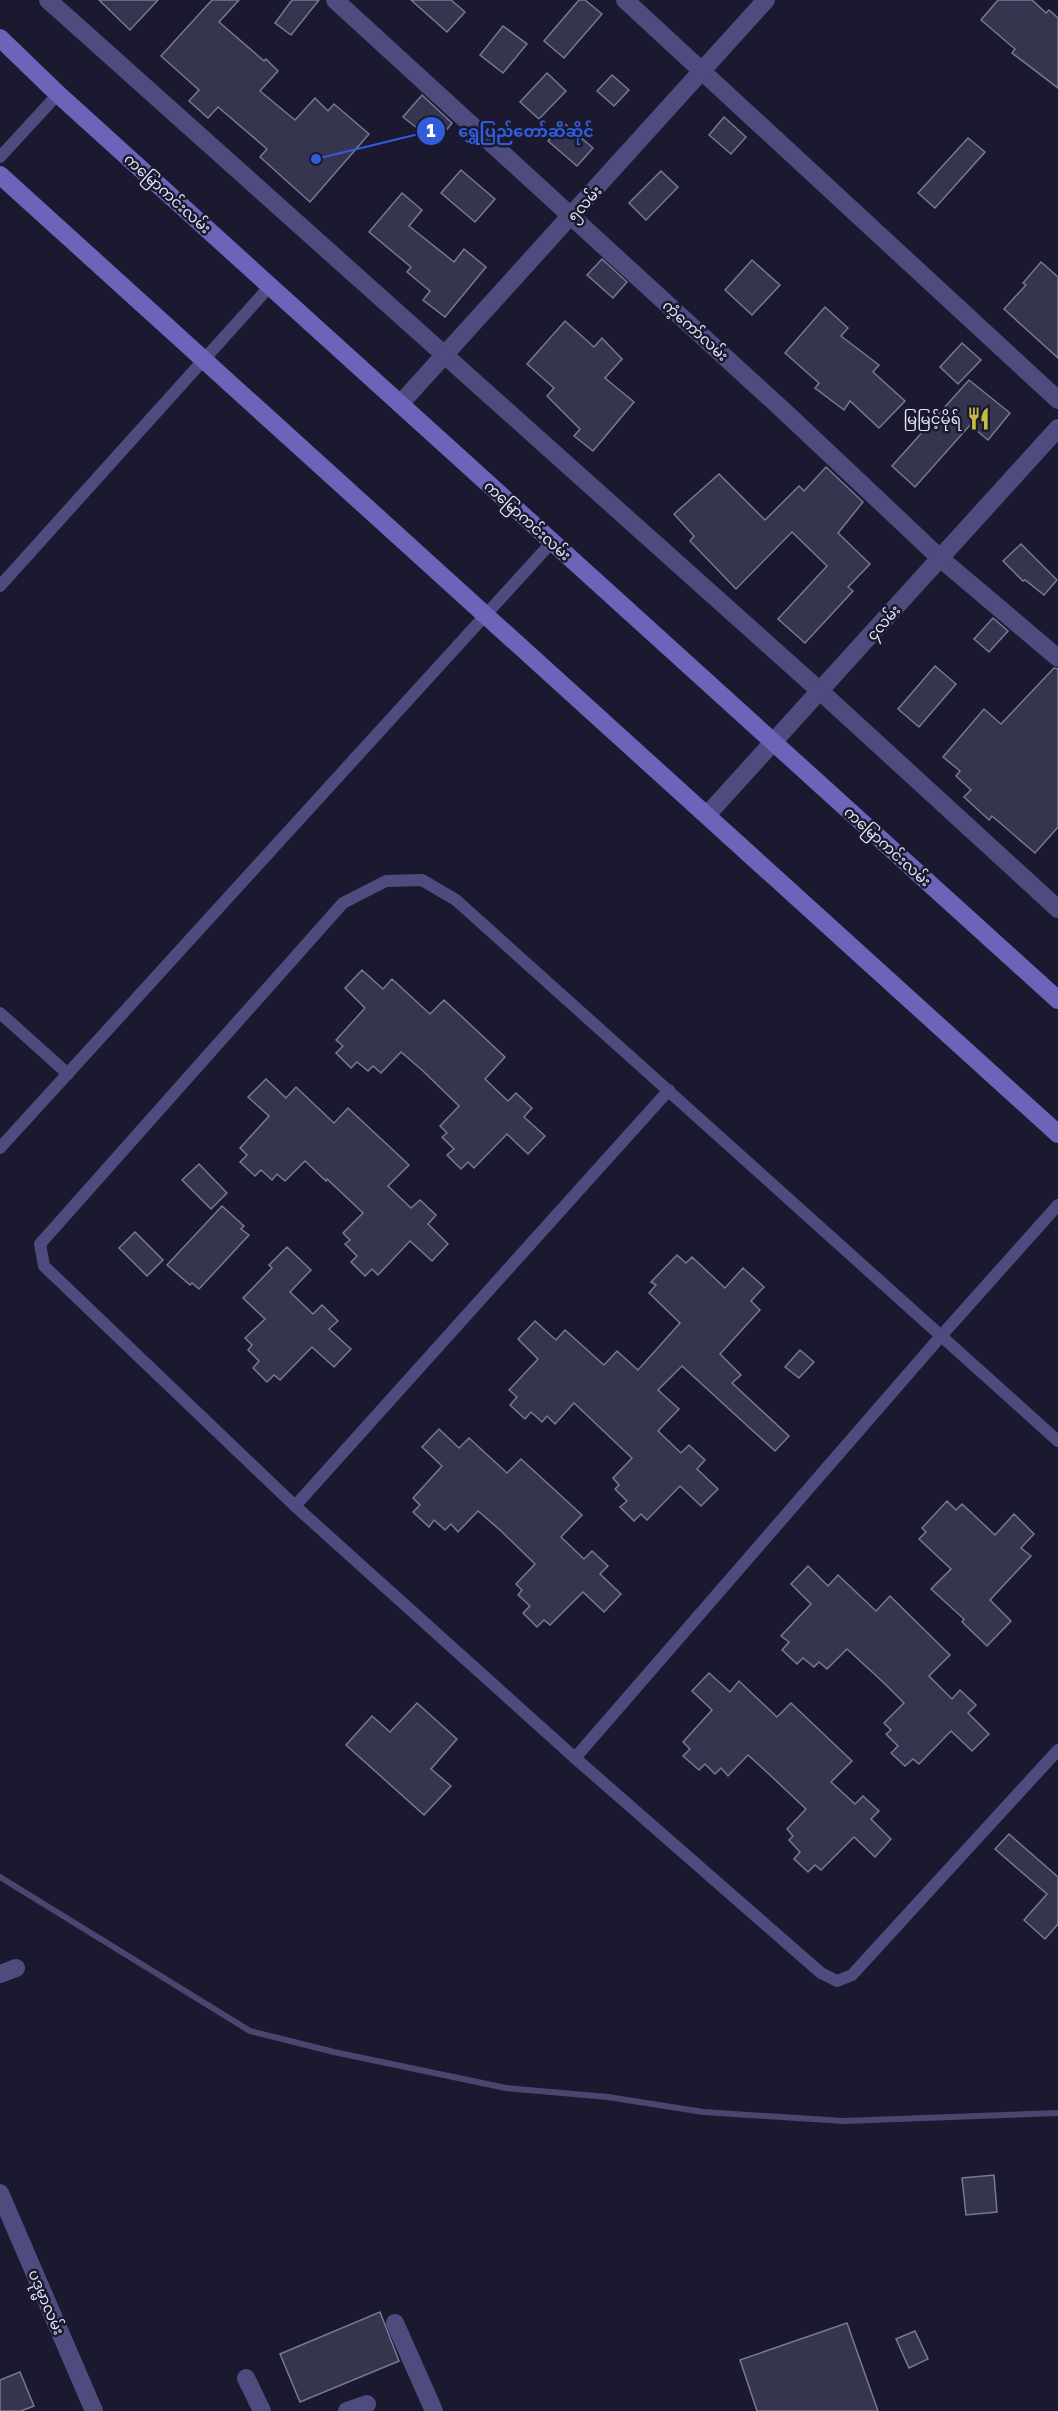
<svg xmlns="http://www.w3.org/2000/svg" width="1058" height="2411" viewBox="0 0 1058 2411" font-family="'Golos Text','Noto Sans Myanmar',sans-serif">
<rect width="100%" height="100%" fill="#1b1930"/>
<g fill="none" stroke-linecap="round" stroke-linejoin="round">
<polyline stroke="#4f4470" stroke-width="6" points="0,1877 250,2031 334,2052 506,2088 608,2097 703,2112 844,2121 1058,2113"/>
</g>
<g fill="#36354f" stroke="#787895" stroke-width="1.5">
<polygon points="99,0 158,0 130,30"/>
<polygon points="212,0 239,0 219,22 264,61 266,59 278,71 260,91 295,120 315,98 328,111 334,104 369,134 310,202 260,157 267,149 218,107 208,118 189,101 199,90 161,56"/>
<polygon points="292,0 319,0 291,35 275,23"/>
<polygon points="411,0 451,0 465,12 447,32"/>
<polygon points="579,0 585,0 602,14 564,58 544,41"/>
<polygon points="998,0 1032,0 1046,13 1049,10 1058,18 1058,88 1012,53 1015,49 981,20"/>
<polygon points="503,26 527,44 503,73 480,55"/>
<polygon points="547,73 566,91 539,119 520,102"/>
<polygon points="612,75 629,90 614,106 597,91"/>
<polygon points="422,95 452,123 436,143 403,117"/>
<polygon points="724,117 746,137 731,154 709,135"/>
<polygon points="564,123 593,148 577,166 548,141"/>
<polygon points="968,138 985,152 935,208 918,193"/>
<polygon points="461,170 495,199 475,222 441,193"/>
<polygon points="661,171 678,187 646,220 629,203"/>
<polygon points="402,193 422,210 409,226 454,262 464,249 486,267 445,317 423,300 430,291 407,272 411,267 369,232"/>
<polygon points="602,259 627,282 613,298 587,275"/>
<polygon points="752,260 780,285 752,315 725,290"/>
<polygon points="1041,262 1058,277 1058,358 1004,309 1026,285 1023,283"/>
<polygon points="825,307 848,328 841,336 879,365 873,372 905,401 879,428 850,401 844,410 815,388 819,383 785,353"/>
<polygon points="565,321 594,347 602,338 622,359 605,378 634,402 593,451 574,436 580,429 547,396 554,388 527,364"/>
<polygon points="962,343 981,360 958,384 940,367"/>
<polygon points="969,380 1010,413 988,440 970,425 915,487 892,466"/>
<polygon points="826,467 863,502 838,533 870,564 848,587 853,591 805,643 778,619 827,566 792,532 736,589 690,541 694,536 674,514 719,474 765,520 799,486 804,491"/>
<polygon points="1021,544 1057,580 1044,595 1025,580 1023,581 1003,561"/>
<polygon points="993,618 1008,631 989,652 974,639"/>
<polygon points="935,666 956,684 919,727 898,709"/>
<polygon points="1054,668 1058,669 1058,827 1035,853 992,816 989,820 964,797 971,790 956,776 960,771 943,757 984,709 1001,724"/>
<polygon points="362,970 383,989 392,979 430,1014 444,1000 505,1057 485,1079 508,1101 516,1093 532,1108 524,1117 545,1136 528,1154 507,1134 474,1168 468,1162 461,1169 447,1155 454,1149 442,1137 447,1133 440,1126 459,1106 423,1071 401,1052 381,1073 373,1066 368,1071 357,1062 351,1068 336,1053 343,1046 336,1040 365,1008 345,988"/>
<polygon points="266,1079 286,1098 296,1087 334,1123 348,1108 409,1165 388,1186 411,1208 420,1200 436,1215 428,1224 448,1244 432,1261 410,1241 378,1275 372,1269 365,1276 351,1262 357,1256 345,1244 350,1240 343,1233 363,1213 327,1179 326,1181 305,1161 285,1181 277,1174 272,1180 261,1170 255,1176 240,1162 247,1155 240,1148 269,1116 248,1097"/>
<polygon points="199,1164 227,1193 211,1209 182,1180"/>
<polygon points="222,1206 244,1226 241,1229 249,1235 199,1289 192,1283 190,1285 167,1265"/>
<polygon points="135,1232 163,1260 147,1276 119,1248"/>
<polygon points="287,1247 311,1270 290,1292 313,1314 322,1305 338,1321 329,1329 351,1349 334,1367 312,1347 280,1380 274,1375 267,1382 253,1368 259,1361 248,1350 252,1345 245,1338 265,1319 243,1298 272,1268 269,1265"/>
<polygon points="677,1255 686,1263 692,1257 725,1288 743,1268 764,1287 751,1301 760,1310 720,1354 741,1375 732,1383 789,1436 775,1451 682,1366 658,1390 679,1409 658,1431 681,1453 689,1445 705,1460 697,1469 718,1489 701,1506 680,1486 647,1520 641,1514 634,1521 620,1507 627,1501 615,1489 619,1485 613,1478 632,1458 574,1403 555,1424 547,1416 542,1422 531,1412 525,1419 510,1405 517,1397 509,1390 538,1359 518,1339 535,1321 556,1340 565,1330 604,1365 617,1351 638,1370 680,1323 649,1293 656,1285 651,1282"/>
<polygon points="800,1350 814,1362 799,1378 785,1367"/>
<polygon points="439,1429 459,1448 469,1438 507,1473 521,1459 582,1515 561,1537 584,1559 592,1551 608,1566 600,1574 621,1594 604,1612 583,1592 550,1625 544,1620 537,1627 523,1613 530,1606 518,1595 522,1590 516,1584 535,1564 500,1530 478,1511 458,1532 451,1524 445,1530 434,1520 429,1527 413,1512 420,1505 413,1498 442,1466 422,1447"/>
<polygon points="947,1501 956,1510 962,1504 995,1535 1014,1514 1034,1534 1021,1548 1031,1556 990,1600 1011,1621 987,1646 962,1622 964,1619 931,1589 951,1569 919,1539 926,1532 922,1528"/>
<polygon points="808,1566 828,1586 838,1575 876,1611 890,1596 950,1655 929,1676 952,1699 960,1690 976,1705 968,1713 989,1734 972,1751 951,1731 919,1764 913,1759 905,1766 891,1753 898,1746 886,1734 891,1730 884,1723 904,1703 883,1682 847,1649 827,1669 819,1662 814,1667 803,1658 797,1664 782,1650 789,1642 781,1636 811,1604 791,1584"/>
<polygon points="709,1673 730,1692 739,1681 777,1717 791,1703 852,1761 831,1782 855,1804 863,1796 879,1811 871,1819 891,1839 875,1857 854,1837 821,1870 815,1865 808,1872 794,1859 800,1852 789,1840 793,1836 787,1829 806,1809 770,1775 748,1755 728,1776 721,1768 715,1774 705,1764 699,1770 683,1756 690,1749 683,1742 712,1710 692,1691"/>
<polygon points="417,1703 457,1739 431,1769 451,1786 424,1815 346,1745 372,1716 390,1732"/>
<polygon points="1009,1834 1058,1877 1058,1924 1045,1939 1024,1920 1047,1894 995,1849"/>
<polygon points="994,2175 997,2212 966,2215 962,2178"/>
<polygon points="380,2312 399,2361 300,2402 280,2354"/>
<polygon points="847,2323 878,2411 757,2411 740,2360"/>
<polygon points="915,2331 928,2359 909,2368 896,2339"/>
<polygon points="20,2372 34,2406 21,2411 0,2411 0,2380"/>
</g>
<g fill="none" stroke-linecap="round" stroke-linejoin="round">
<g stroke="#4e4b7f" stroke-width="12">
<polyline points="0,157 58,94"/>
<polyline points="0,586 271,285"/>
<polyline points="0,1013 68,1074"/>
<polyline points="0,1148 552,542"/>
<polyline points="1058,1441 456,900 422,880 386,881 343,903 40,1244 44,1266 295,1506 575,1758 821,1973 837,1981 852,1975 1058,1750"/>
<polyline points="295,1506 669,1090"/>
<polyline points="575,1758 941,1336 1058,1205"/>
</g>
<g stroke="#4e4b7f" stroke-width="18">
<polyline points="48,0 820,691 1058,909"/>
<polyline points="335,0 784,411 941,559 1058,658"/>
<polyline points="625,0 1058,400"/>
<polyline points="400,404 766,0"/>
<polyline points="0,1974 16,1968"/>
<polyline points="0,2193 94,2411"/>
<polyline points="395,2323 434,2411"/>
<polyline points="246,2378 262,2411"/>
<polyline points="347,2411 367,2404"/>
</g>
<polyline stroke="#4e4b7f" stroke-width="18" points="707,815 1058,428"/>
<g stroke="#6b64b8" stroke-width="18">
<polyline points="0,38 58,94 1058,1000"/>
<polyline points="0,175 1058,1134"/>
</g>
</g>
<defs>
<symbol id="restaurant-bare" viewBox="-9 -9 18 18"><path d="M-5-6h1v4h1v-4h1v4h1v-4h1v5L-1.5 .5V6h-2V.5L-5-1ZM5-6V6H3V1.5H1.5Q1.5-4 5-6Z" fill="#c5bc3d" stroke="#1b1930" stroke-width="2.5" paint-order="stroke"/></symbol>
</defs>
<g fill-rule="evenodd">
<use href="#restaurant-bare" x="962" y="402" width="33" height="33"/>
</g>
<g text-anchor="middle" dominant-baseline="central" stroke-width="5" stroke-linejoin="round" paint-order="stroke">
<g font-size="15" fill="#e3e4f4" stroke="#1b1930">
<text transform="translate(168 193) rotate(42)">ကမြောကင်းလမ်း</text>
<text transform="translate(584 203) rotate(-48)">၅လမ်း</text>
<text transform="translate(696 330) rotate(42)">ကံ့ကော်လမ်း</text>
<text transform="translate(528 520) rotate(42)">ကမြောကင်းလမ်း</text>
<text transform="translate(883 622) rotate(-48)">၄လမ်း</text>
<text transform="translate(888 846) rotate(42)">ကမြောကင်းလမ်း</text>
<text transform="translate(47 2302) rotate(67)">ပဒုမ္မာလမ်း</text>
</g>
<g font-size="15" fill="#e3e4f4" stroke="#1b1930" text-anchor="end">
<text x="961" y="418">မြမြင့်မိုရ်</text>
</g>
</g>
<path fill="none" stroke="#315ddb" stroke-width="2" d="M316 159L431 131"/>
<g fill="#315ddb" stroke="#1b1930" stroke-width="2">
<circle cx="316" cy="159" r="6"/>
<circle cx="431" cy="131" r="15"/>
</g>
<g font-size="18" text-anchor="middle" font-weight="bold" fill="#fff">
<text x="431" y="137">1</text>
</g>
<g font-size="16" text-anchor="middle" font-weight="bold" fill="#315ddb" stroke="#1b1930" stroke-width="5" stroke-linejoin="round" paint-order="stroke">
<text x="526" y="137">ရွှေပြည်တော်ဆီဆိုင်</text>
</g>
</svg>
